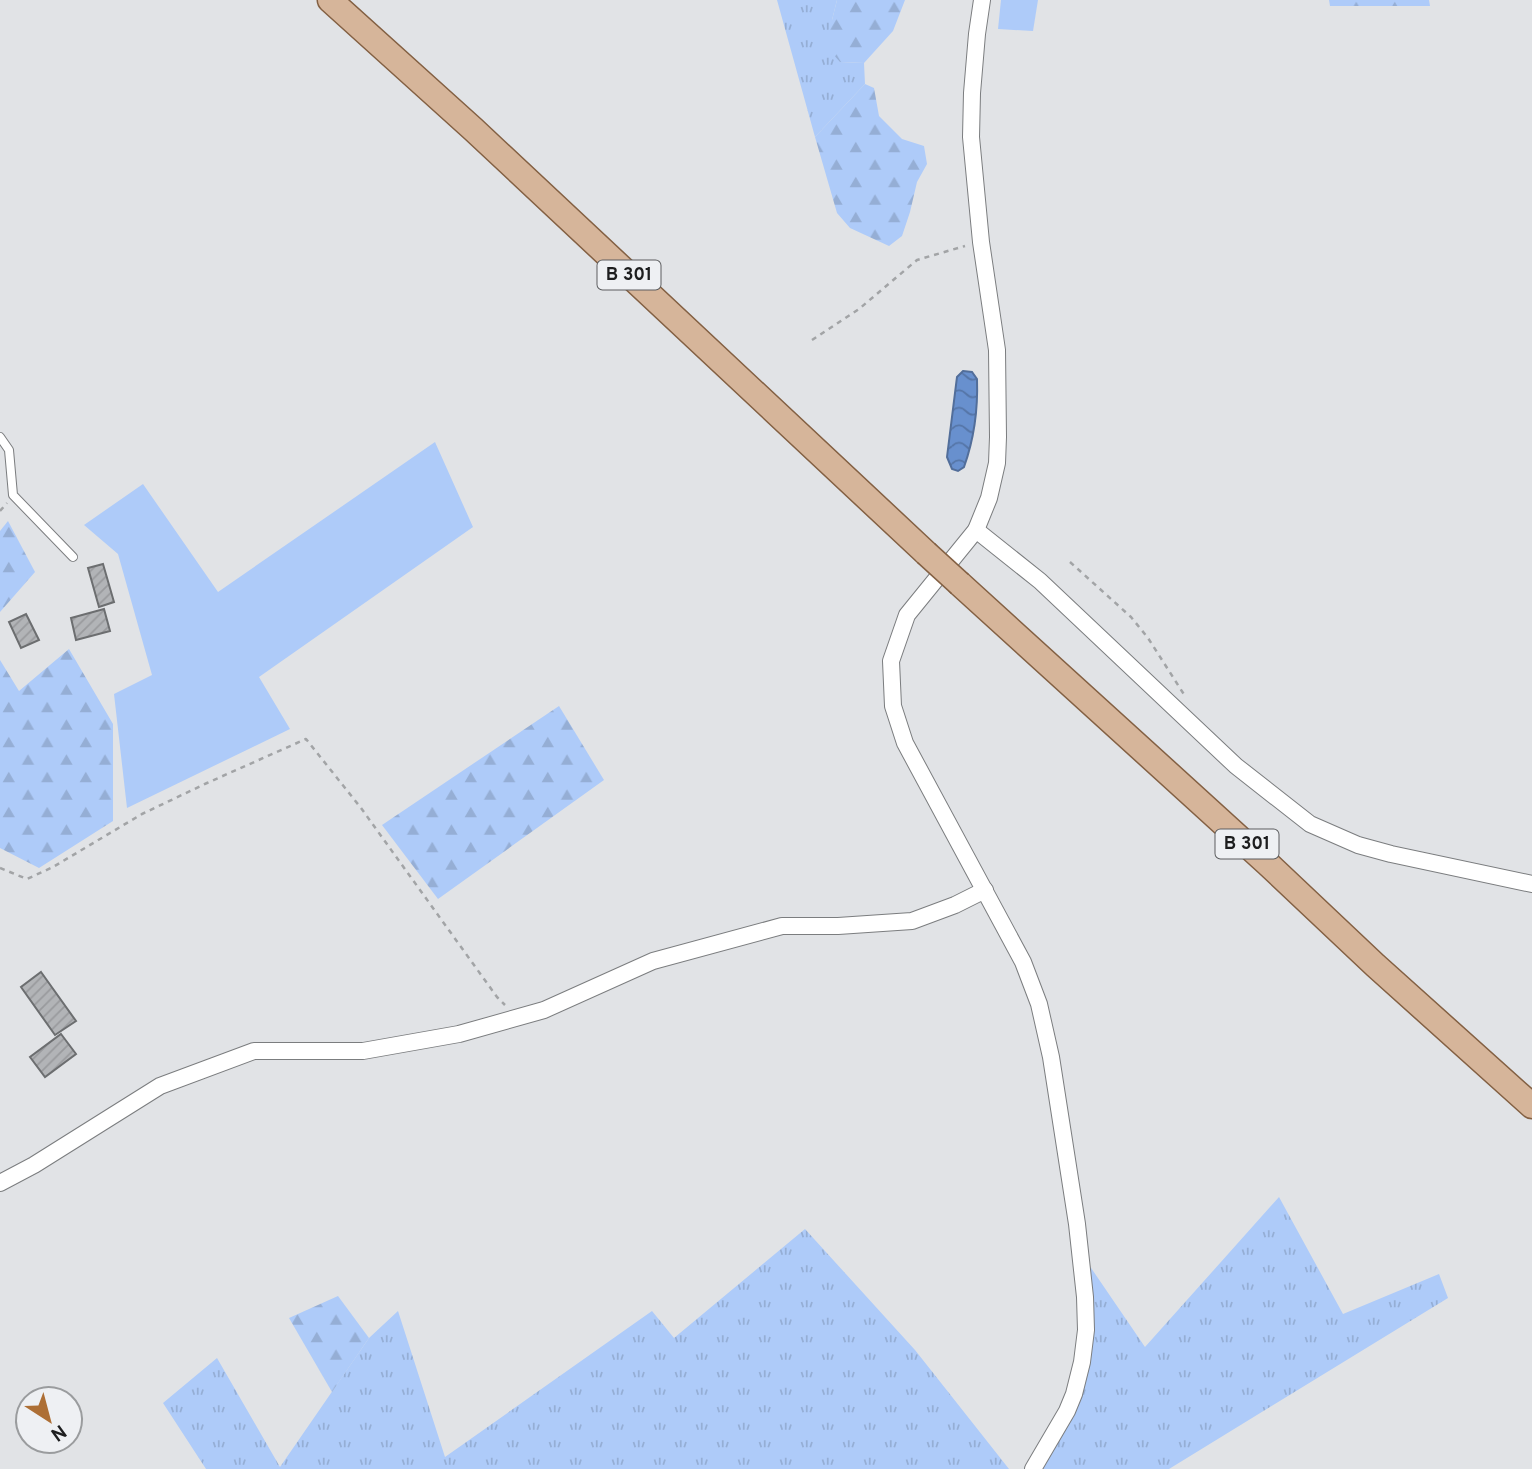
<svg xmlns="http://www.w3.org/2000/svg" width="1532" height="1469" viewBox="0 0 1532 1469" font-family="Overpass,sans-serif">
<defs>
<pattern id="grass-tufts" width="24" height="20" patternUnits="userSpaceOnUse" patternTransform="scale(1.75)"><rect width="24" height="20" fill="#aecbf9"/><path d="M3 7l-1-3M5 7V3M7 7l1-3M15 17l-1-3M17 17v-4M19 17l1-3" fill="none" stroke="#95aed5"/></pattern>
<pattern id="forest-firs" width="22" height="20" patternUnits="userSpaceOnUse" patternTransform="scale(1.75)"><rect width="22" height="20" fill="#aecbf9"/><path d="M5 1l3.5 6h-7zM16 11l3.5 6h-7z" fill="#95aed5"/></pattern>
<pattern id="water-waves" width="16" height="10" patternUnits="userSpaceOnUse" patternTransform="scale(1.75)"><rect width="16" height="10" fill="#6890ce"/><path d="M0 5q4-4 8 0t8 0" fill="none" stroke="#5575a7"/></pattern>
<pattern id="building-hatch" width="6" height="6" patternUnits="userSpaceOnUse" patternTransform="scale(1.75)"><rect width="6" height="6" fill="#b2b4b7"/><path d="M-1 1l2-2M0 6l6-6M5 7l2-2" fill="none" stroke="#999a9d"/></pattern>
</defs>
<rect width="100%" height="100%" fill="#e1e3e6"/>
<g fill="url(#grass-tufts)">
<polygon points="777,0 837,0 832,20 840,62 864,63 865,84 815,137"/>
<polygon points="1279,1197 1343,1314 1439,1274 1448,1298 1169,1469 1035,1469 1078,1388 1087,1262 1145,1347"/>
<polygon points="805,1229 915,1350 1009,1469 206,1469 163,1403 217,1358 280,1467 369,1338 398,1311 445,1457 652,1311 674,1338"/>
</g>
<g fill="url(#forest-firs)">
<polygon points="837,0 905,0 893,31 864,63 840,62 824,44 832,20"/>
<polygon points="1329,0 1429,0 1430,6 1330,6"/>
<polygon points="865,84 874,88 879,116 902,139 924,146 927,164 917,182 910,212 902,236 889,246 850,228 837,213 815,137"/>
<polygon points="8,521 35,572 0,612 0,531"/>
<polygon points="69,649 113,724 113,821 39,868 0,848 0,660 19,691"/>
<polygon points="559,706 604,780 438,899 382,825"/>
<polygon points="338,1296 369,1338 332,1392 289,1318"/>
</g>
<g fill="#aecbf9">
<polygon points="1001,0 1038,0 1033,31 998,29"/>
<polygon points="435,442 473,527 259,677 290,729 127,808 114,694 152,675 118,554 84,525 143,484 218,592"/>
</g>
<path fill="url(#water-waves)" stroke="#526e9a" stroke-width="2" d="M 963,371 L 972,372 L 977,379 C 978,408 974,439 964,467 L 958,471 L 952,469 L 947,457 L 957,377 Z"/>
<g fill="url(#building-hatch)" stroke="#6c6e70" stroke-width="2">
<polygon points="103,564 114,602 99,607 88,568"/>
<polygon points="104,609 110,631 76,640 71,618"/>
<polygon points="26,614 39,640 21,648 9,622"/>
<polygon points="41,972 76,1021 55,1035 21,987"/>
<polygon points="61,1034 76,1054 45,1077 30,1057"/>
</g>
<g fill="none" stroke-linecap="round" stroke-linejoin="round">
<defs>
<polyline id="lane" points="0,437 9,450 13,495 73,557"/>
<g id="street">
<polyline points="982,0 977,34 972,93 971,137 981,242 997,350 998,437 997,463 989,498 976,530 907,615 891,661 893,706 905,743 1023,962 1039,1004 1051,1057 1077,1224 1085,1297 1086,1330 1082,1362 1074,1394 1067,1411 1033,1469"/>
<polyline points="976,530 1040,581 1236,766 1310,824 1358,845 1391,854 1532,884"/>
<polyline points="0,1183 34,1165 160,1086 254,1051 363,1051 459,1034 544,1010 653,961 782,926 838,926 912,921 955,905 985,890"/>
</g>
<g id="primary">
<polyline points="330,0 473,129 926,553"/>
<polyline points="960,584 1268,864 1375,965 1532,1106"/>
</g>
</defs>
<use href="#lane" stroke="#7b7d7f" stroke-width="10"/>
<use href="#street" stroke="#7b7d7f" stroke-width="18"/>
<use href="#primary" stroke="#836043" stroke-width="27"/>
<g stroke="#a2a4a6" stroke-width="2.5" stroke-dasharray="5 5" stroke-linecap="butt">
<polyline points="812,340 859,309 917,260 965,246"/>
<polyline points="0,511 7,503"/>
<polyline points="1070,562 1131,617 1148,638 1185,696"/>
<polyline points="0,868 27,879 53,867 142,814 207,783 306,739 361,808 497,997 505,1005"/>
</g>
<use href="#lane" stroke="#fff" stroke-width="8"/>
<use href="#street" stroke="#fff" stroke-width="16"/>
<use href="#primary" stroke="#d6b59a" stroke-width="24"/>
<defs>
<polyline id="primary-bridge" points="926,553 960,584"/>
</defs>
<use href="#primary-bridge" stroke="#836043" stroke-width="27" stroke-linecap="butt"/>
<use href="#primary-bridge" stroke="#d6b59a" stroke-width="24"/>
</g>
<g text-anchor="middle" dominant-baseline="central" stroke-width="5" stroke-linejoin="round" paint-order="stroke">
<g fill="#eef0f3" stroke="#5c5d5f" stroke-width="2">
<rect x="597.5" y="260.5" width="63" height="29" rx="5"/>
<rect x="1215.5" y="829.5" width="63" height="29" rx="5"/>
</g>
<g font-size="18" font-weight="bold" fill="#1d1e1f">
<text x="629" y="275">B 301</text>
<text x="1247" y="844">B 301</text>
</g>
</g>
<g transform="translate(49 1420) rotate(144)"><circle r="33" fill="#eef0f3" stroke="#9a9c9e" stroke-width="2"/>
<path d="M0-5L12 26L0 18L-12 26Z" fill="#ad6f35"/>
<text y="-10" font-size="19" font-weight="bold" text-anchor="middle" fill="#1d1e1f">N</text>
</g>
</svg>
